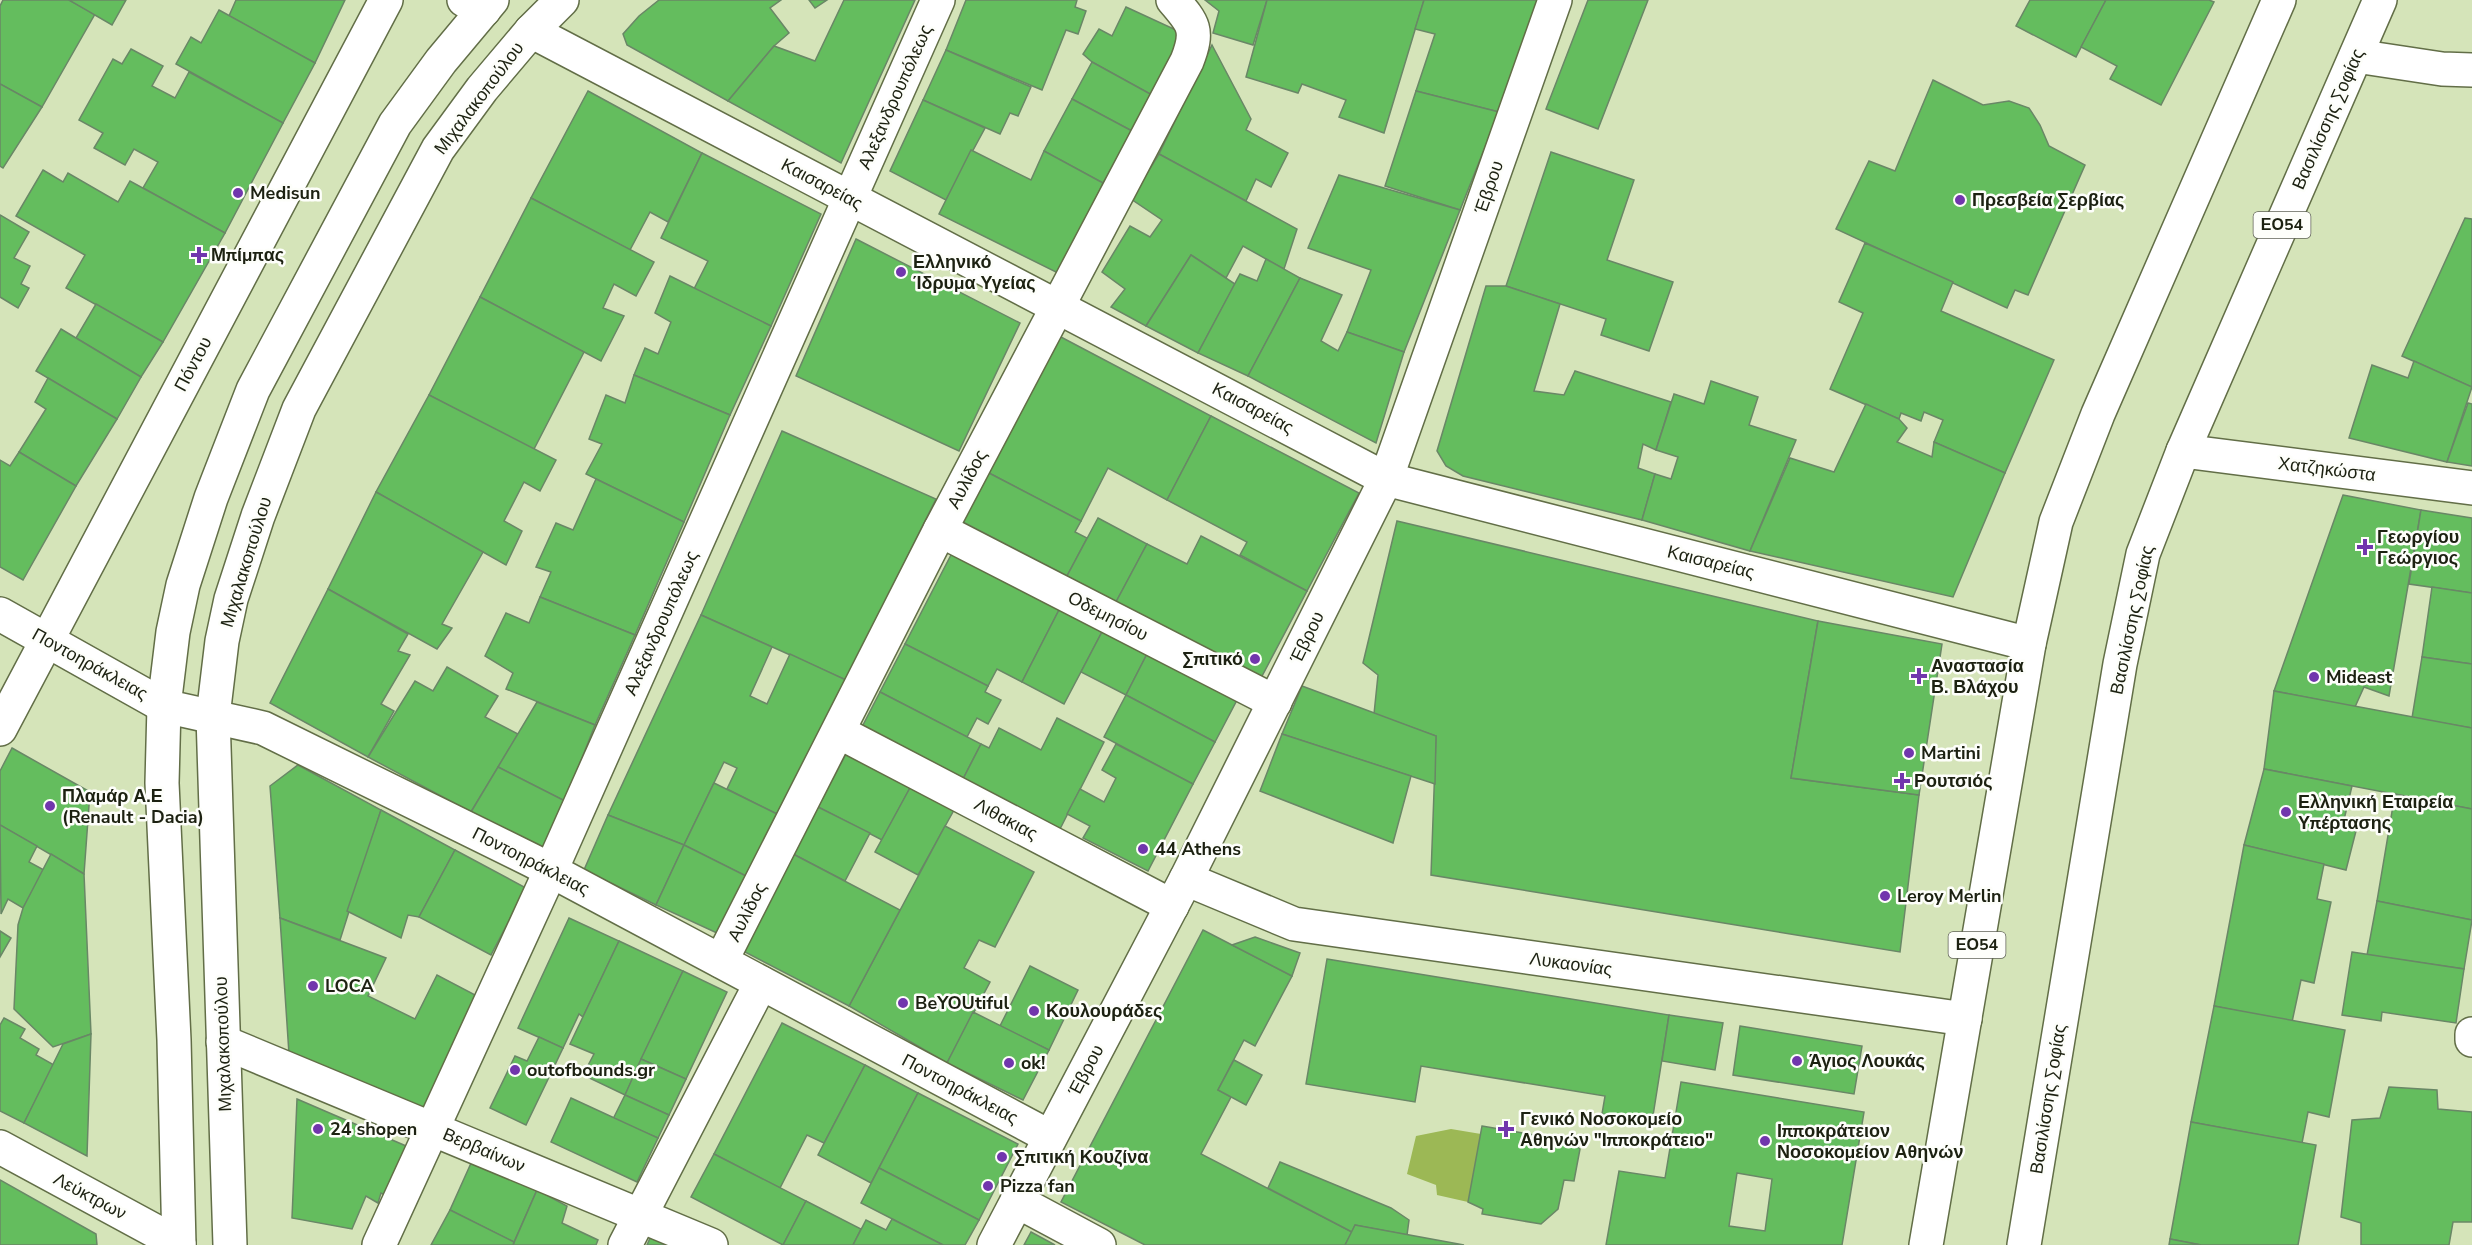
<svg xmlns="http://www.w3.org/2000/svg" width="2472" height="1245" viewBox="0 0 2472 1245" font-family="'Nunito Sans',sans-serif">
<rect width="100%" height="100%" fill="#d5e4b9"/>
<polygon fill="#9cb855" points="1451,1129 1481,1134 1468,1202 1437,1195 1436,1185 1407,1174 1416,1136"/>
<g fill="#64bd5e" stroke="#698766" stroke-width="1.5" fill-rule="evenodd">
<polygon points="3,0 69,0 95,14 42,107 0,84 0,6"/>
<polygon points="69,0 126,0 112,25"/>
<polygon points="236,0 345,0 315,63 229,16"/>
<polygon points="659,0 781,0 770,8 789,33 774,46 728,101 627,45 623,34 639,16"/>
<polygon points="809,0 827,0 815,8"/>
<polygon points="844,0 915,0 841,163 728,101 774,46 815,61"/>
<polygon points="966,0 1077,0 1075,7 1086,11 1078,34 1066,30 1042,90 946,50"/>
<polygon points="1205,0 1267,0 1253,45 1213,33 1219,11"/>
<polygon points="1267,0 1424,0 1384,133 1339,117 1346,100 1302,84 1298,93 1246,77"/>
<polygon points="1424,0 1539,0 1499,112 1416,91 1435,34 1415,29"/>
<polygon points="1588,0 1648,0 1598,129 1546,109"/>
<polygon points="2030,0 2106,0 2076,57 2016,26"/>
<polygon points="2106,0 2209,0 2214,2 2161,105 2110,79 2117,66 2081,47"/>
<polygon points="1126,7 1176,30 1179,44 1152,95 1092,62 1083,54 1099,29 1112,36"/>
<polygon points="219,10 315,63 283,123 176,64 191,37 201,43"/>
<polygon points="1212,45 1251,119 1246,130 1288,153 1271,187 1256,179 1246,201 1159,154"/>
<polygon points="131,49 163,66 152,86 175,98 189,72 283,123 225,233 143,188 158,162 134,149 125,165 94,148 103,133 79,120 113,59 122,64"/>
<polygon points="946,50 1031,87 1018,116 1010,113 1000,134 923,100"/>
<polygon points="1092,62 1152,95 1132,131 1072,99"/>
<polygon points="1933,80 1983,105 2009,101 2029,108 2040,125 2049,146 2085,165 2028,295 2015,290 2007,308 1836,229 1869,161 1895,171"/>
<polygon points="0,84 42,107 3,168 0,166"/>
<polygon points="588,91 702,153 668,222 650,212 630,250 531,198"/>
<polygon points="1416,91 1499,112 1460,210 1385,186"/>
<polygon points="1072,99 1132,131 1103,183 1044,151"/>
<polygon points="923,100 985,128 946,200 890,171"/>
<polygon points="971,150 1031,180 1044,151 1103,183 1060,274 939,214"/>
<polygon points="1551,152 1634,180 1607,260 1673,282 1649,351 1601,335 1606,319 1506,286"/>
<polygon points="702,153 821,214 771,326 694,289 708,261 661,238"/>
<polygon points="1159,154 1297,229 1284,269 1243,246 1226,278 1191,255 1146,326 1111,307 1125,289 1102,272 1130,226 1150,237 1162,220 1131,199"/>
<polygon points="43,170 63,182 68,173 118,202 130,181 225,233 163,342 66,288 85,255 16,216"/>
<polygon points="1339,175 1460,210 1404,352 1347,332 1371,270 1308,248"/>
<polygon points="531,198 654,262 636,296 614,284 603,308 624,316 601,361 480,297"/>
<polygon points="0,215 29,232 14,258 30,266 21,284 29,288 18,308 0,297"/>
<polygon points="2465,218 2472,219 2472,387 2402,356"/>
<polygon points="856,239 1020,323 959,451 796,376"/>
<polygon points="1865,243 1953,282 1941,311 2054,360 2005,473 1934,442 1943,420 1924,412 1921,421 1901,413 1899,419 1830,389 1863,313 1839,302"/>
<polygon points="1191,255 1235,284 1198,353 1146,326"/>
<polygon points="1266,259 1300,278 1248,376 1198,353 1240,274 1257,281"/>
<polygon points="670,276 771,326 730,415 634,375 645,348 658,354 671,322 655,313"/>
<polygon points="1300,278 1342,295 1321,341 1338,351 1347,332 1404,352 1376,443 1248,376"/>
<polygon points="1486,286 1506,286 1560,304 1534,391 1564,395 1575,371 1671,402 1656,450 1643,444 1638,468 1655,474 1642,520 1463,476 1446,466 1437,451"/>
<polygon points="480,297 584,352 533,451 429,395"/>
<polygon points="96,304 163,342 141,377 76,338"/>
<polygon points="61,329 141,377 117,419 36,371"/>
<polygon points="1059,336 1211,416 1167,500 1108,468 1081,521 987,472"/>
<polygon points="2414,361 2472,387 2447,462 2349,438 2372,365 2408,378"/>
<polygon points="634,375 730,415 684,522 586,474 602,444 589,439 606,395 625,403"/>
<polygon points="48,378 117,419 76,486 19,452 46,409 35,402"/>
<polygon points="1711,381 1758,397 1749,425 1796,440 1750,551 1642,520 1655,474 1671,479 1678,457 1656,450 1674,394 1704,404"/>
<polygon points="429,395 556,460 540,491 524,482 504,521 522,531 506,565 376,492"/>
<polygon points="2468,403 2472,404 2472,466 2447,462"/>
<polygon points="1866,404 1899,419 1907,428 1897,442 1932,457 1934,442 2005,473 1953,597 1750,551 1790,458 1834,472"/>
<polygon points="1211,416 1359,493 1307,591 1240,555 1247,542 1167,500"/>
<polygon points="782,431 936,499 846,680 701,615"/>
<polygon points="19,452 76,486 23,580 0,567 0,460 10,466"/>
<polygon points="987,472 1081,521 1075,532 1087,538 1067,576 961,521"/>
<polygon points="596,479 684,522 635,635 540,597 551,572 536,567 556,523 573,530"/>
<polygon points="376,492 483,552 442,624 452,628 437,649 328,589"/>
<polygon points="2343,495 2421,510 2389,696 2364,687 2355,707 2274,691"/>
<polygon points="2421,510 2472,518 2472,593 2409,584"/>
<polygon points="1098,518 1147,544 1116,602 1067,576"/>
<polygon points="1397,521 1818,621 1791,778 1919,795 1900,952 1431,875 1436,736 1374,714 1378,675 1363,663"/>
<polygon points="1201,536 1307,591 1261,678 1116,602 1147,544 1187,564"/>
<polygon points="952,553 1060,608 1022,682 997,669 988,686 905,644"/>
<polygon points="2432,587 2472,593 2472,664 2422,657"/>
<polygon points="328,589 408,634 398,651 410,655 381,704 394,711 368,757 270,703"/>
<polygon points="540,597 635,635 595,725 506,689 513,673 485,656 506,613 529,623"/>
<polygon points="1060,608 1103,630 1064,704 1022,682"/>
<polygon points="701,615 772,647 750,696 767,704 790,654 846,680 777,814 727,789 737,768 724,762 684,845 608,815"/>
<polygon points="1818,621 1942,644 1919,795 1791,778"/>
<polygon points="1103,630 1147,654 1126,695 1081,672"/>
<polygon points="905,644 988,686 985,692 1001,700 988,724 977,718 967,737 880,692"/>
<polygon points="1147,654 1237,700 1215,742 1126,695"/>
<polygon points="2422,657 2472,664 2472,728 2412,718"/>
<polygon points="447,667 498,696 485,717 518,734 471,812 368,757 415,681 433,691"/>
<polygon points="1302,686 1436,736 1435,784 1282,734"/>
<polygon points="2274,691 2472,728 2472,809 2264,769"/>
<polygon points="880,692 981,744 963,779 862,727"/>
<polygon points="1126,695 1215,742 1193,784 1104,737"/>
<polygon points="537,702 595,725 565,801 498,767"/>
<polygon points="1057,718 1104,742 1060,829 963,779 981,744 989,748 999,728 1041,750"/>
<polygon points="1282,734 1411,776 1393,843 1260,791"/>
<polygon points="1116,744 1193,784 1148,871 1083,838 1090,826 1067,814 1080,789 1104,802 1116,778 1102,770"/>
<polygon points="12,748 90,792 84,874 0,825 0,771"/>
<polygon points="847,752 911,786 882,840 818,807"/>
<polygon points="298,765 381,810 340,940 280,918 270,786"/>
<polygon points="498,767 565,801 543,852 471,812"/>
<polygon points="2264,769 2352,786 2343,824 2357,827 2346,870 2244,845"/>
<polygon points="714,783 777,814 746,876 684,845"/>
<polygon points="911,786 954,810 918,875 875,852"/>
<polygon points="2395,794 2472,809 2472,920 2377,901"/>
<polygon points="818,807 870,833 845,881 793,854"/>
<polygon points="381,810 455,850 419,917 408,915 401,938 347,911"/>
<polygon points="608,815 684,845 656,905 584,870"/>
<polygon points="0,825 37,846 29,862 44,870 23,908 8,899 1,914"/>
<polygon points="945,826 1034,872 995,947 979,940 964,968 990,982 947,1063 849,1006"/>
<polygon points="684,845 746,876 717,933 656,905"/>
<polygon points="2244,845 2324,864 2317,899 2331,902 2314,983 2301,980 2292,1022 2214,1006"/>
<polygon points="455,850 526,888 491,955 419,917"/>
<polygon points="51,854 84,874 91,1034 53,1047 14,1009 18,925 23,908"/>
<polygon points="793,854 900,910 849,1006 743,951"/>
<polygon points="2377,901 2472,920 2464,969 2367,955"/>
<polygon points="280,918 386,958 368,996 415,1019 437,975 479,997 424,1108 289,1054"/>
<polygon points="569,918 619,941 583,1017 579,1014 563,1048 518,1028"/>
<polygon points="1203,930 1292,976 1255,1046 1244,1040 1218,1090 1231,1097 1201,1154 1352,1232 1345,1245 1145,1245 1061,1202"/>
<polygon points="0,931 11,938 0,957"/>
<polygon points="1255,937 1300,953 1292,976 1232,945"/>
<polygon points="619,941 683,971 625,1095 583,1075 594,1054 570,1044"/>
<polygon points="2352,952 2464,969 2456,1023 2382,1012 2381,1021 2342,1015"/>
<polygon points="1327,959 1669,1015 1652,1122 1602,1114 1605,1096 1421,1066 1415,1102 1306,1084"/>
<polygon points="1030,966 1078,990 1049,1050 1000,1026"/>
<polygon points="683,971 727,992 686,1079 641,1059"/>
<polygon points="2214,1006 2345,1030 2329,1117 2308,1112 2302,1143 2191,1122"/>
<polygon points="973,1012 1049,1050 1023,1100 947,1063"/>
<polygon points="1669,1015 1723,1023 1715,1070 1662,1061"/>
<polygon points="4,1018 25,1029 20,1038 39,1049 36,1055 54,1065 24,1123 0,1111 0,1025"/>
<polygon points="782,1023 865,1065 824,1143 807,1135 780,1188 714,1154"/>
<polygon points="1740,1026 1862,1046 1854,1094 1733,1075"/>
<polygon points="91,1034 87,1156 24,1123 63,1044"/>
<polygon points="539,1037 563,1048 526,1125 490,1108 515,1056 527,1061"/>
<polygon points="641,1059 686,1079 669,1115 625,1095"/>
<polygon points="1234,1060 1262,1075 1246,1105 1218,1090"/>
<polygon points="865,1065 918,1093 871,1183 818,1155"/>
<path d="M 1681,1082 L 1864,1112 L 1842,1245 L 1606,1245 L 1619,1171 L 1665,1178 ZM 1737,1173 L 1772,1179 L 1765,1231 L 1729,1226 Z"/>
<polygon points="2389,1087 2437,1090 2438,1109 2472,1112 2472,1222 2453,1222 2449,1245 2361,1245 2361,1223 2341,1217 2352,1120 2380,1118"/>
<polygon points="918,1093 1018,1144 979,1220 879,1168"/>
<polygon points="625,1095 669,1115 658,1138 613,1119"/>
<polygon points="571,1098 658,1138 637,1182 551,1142"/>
<polygon points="297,1099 413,1149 391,1198 381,1193 378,1203 366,1196 352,1229 292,1218"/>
<polygon points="2191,1122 2316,1145 2298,1245 2201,1245 2170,1239"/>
<polygon points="1482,1126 1569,1141 1580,1149 1574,1181 1564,1180 1558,1209 1541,1224 1482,1214 1483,1209 1468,1202"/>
<polygon points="714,1154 806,1201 783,1245 691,1197"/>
<polygon points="472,1161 537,1190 514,1242 450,1210"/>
<polygon points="1280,1162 1391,1208 1409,1220 1407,1235 1355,1225 1352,1232 1268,1188"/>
<polygon points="879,1168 979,1220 965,1245 943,1245 861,1203"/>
<polygon points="0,1180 96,1234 97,1245 0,1245"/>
<polygon points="537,1190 567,1206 562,1223 598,1240 596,1245 513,1245"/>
<polygon points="806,1201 861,1229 853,1245 783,1245"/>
<polygon points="450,1210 514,1242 513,1245 431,1245"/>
<polygon points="892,1219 943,1245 853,1245 866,1220 886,1230"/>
<polygon points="1355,1225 1464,1245 1345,1245"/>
<polygon points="654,1229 686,1245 647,1245"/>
<polygon points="1031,1232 1055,1245 1024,1245"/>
<polygon points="2170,1239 2201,1245 2169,1245"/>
</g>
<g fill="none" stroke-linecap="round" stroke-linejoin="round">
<defs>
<g id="minor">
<polyline points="464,0 484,10"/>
<polyline points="531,31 1386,479 2029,644"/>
<polyline points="2356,56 2442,69 2472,70"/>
<polyline points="2183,451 2472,488"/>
<polyline points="940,530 1275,702"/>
<polyline points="0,614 164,706 263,728 533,861 1050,1137"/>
<polyline points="0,729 386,0"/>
<polyline points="839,732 1172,906"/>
<polyline points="1186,879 1294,924 1965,1019"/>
<path d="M 721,961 L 940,530 L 1187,61 C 1199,30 1194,24 1173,0"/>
<polyline points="2472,1034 2472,1040"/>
<polyline points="223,1042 711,1245"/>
<polyline points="0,1147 179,1244"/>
<polyline points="1017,1201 1099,1245"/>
<polyline points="379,1245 551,870 938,0"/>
<polyline points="625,1245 761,983"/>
<polyline points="994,1245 1186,879 1386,479 1555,0"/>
</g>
<g id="major">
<polyline points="179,1245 174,1040 162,783 164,706 173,632 183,585 211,498 253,390 395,124 441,61 492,0"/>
<polyline points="230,1245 213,716 222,641 231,599 258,516 299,409 438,149 482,89 531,31 562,0"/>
<polyline points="1926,1245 2029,644 2056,522 2098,414 2279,0"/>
<polyline points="2024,1245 2120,664 2143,554 2183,451 2380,0"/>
</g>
</defs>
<use href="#minor" stroke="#626e47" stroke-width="36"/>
<use href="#major" stroke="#626e47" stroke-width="36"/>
<use href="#minor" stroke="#fff" stroke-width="33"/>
<use href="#major" stroke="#fff" stroke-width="33"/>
</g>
<g fill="#7136ad" stroke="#fdfefa" stroke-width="2">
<circle cx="238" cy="193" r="6"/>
<circle cx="1960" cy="200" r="6"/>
<path d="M196 246h6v6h6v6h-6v6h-6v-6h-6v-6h6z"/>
<circle cx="901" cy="272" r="6"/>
<path d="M2362 538h6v6h6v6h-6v6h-6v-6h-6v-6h6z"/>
<circle cx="1255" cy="659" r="6"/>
<path d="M1916 667h6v6h6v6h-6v6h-6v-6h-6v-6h6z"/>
<circle cx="2314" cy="677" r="6"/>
<circle cx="1909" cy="753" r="6"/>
<path d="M1899 772h6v6h6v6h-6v6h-6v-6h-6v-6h6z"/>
<circle cx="50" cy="806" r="6"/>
<circle cx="2286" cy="812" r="6"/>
<circle cx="1143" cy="849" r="6"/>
<circle cx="1885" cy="896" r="6"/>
<circle cx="313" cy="986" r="6"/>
<circle cx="903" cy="1003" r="6"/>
<circle cx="1034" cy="1011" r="6"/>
<circle cx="1797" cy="1061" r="6"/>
<circle cx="1009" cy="1063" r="6"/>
<circle cx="515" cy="1070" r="6"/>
<circle cx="318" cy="1129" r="6"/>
<path d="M1503 1120h6v6h6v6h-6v6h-6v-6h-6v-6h6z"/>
<circle cx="1765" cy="1141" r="6"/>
<circle cx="1002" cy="1157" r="6"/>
<circle cx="988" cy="1186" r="6"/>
</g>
<g text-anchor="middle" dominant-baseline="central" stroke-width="5" stroke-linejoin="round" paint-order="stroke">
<g fill="#fdfefa" stroke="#606357" stroke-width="1.5">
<rect x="2253.5" y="212" width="57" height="26" rx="4.5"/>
<rect x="1948.5" y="932" width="57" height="26" rx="4.5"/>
</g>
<g font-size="16" font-weight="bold" fill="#1c2111">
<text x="2282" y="225">ΕΟ54</text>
<text x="1977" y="945">ΕΟ54</text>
</g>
<g font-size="18" fill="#1c2111" stroke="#fdfefa">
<text transform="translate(895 97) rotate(-66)">Αλεξανδρουπόλεως</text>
<text transform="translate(479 98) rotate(-53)">Μιχαλακοπούλου</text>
<text transform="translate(2328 119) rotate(-66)">Βασιλίσσης Σοφίας</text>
<text transform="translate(822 184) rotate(28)">Καισαρείας</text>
<text transform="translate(1489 187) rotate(-71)">Έβρου</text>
<text transform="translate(193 364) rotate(-62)">Πόντου</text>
<text transform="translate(1253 408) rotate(28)">Καισαρείας</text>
<text transform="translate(2327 469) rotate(7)">Χατζηκώστα</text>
<text transform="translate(967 479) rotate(-62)">Αυλίδος</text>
<text transform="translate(246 562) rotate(-73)">Μιχαλακοπούλου</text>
<text transform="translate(1711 562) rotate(14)">Καισαρείας</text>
<text transform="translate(1108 616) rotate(27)">Οδεμησίου</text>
<text transform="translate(2132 620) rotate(-78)">Βασιλίσσης Σοφίας</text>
<text transform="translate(661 623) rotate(-66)">Αλεξανδρουπόλεως</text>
<text transform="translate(1307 637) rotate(-64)">Έβρου</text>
<text transform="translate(90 664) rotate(29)">Ποντοηράκλειας</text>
<text transform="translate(1006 819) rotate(28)">Λιθακιας</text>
<text transform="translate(531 861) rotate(27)">Ποντοηράκλειας</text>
<text transform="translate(747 912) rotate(-63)">Αυλίδος</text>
<text transform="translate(1571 964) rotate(8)">Λυκαονίας</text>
<text transform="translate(223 1044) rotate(-92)">Μιχαλακοπούλου</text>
<text transform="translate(1086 1070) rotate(-62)">Έβρου</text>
<text transform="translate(960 1089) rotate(28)">Ποντοηράκλειας</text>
<text transform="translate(2048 1099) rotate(-81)">Βασιλίσσης Σοφίας</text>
<text transform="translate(484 1150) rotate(23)">Βερβαίνων</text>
<text transform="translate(90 1196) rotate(28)">Λεύκτρων</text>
</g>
<g font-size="18" font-weight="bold" fill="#1c2111" stroke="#fdfefa" text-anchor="start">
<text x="250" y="193">Medisun</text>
<text x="1972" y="200">Πρεσβεία Σερβίας</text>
<text x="211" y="255">Μπίμπας</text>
<text x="913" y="262">Ελληνικό<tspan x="913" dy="21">Ίδρυμα Υγείας</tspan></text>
<text x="2377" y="537">Γεωργίου<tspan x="2377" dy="21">Γεώργιος</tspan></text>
<text x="1243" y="659" text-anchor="end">Σπιτικό</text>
<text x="1931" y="666">Αναστασία<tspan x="1931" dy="21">Β. Βλάχου</tspan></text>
<text x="2326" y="677">Mideast</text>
<text x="1921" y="753">Martini</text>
<text x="1914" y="781">Ρουτσιός</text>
<text x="62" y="796">Πλαμάρ Α.Ε<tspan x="62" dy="21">(Renault - Dacia)</tspan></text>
<text x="2298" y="802">Ελληνική Εταιρεία<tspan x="2298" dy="21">Υπέρτασης</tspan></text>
<text x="1155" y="849">44 Athens</text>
<text x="1897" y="896">Leroy Merlin</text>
<text x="325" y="986">LOCA</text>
<text x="915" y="1003">BeYOUtiful</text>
<text x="1046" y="1011">Κουλουράδες</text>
<text x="1809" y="1061">Άγιος Λουκάς</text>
<text x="1021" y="1063">ok!</text>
<text x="527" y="1070">outofbounds.gr</text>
<text x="1520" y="1119">Γενικό Νοσοκομείο<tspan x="1520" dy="21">Αθηνών "Ιπποκράτειο"</tspan></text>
<text x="330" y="1129">24 shopen</text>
<text x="1777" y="1131">Ιπποκράτειον<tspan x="1777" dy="21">Νοσοκομείον Αθηνών</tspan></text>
<text x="1014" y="1157">Σπιτική Κουζίνα</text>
<text x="1000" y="1186">Pizza fan</text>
</g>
</g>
</svg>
